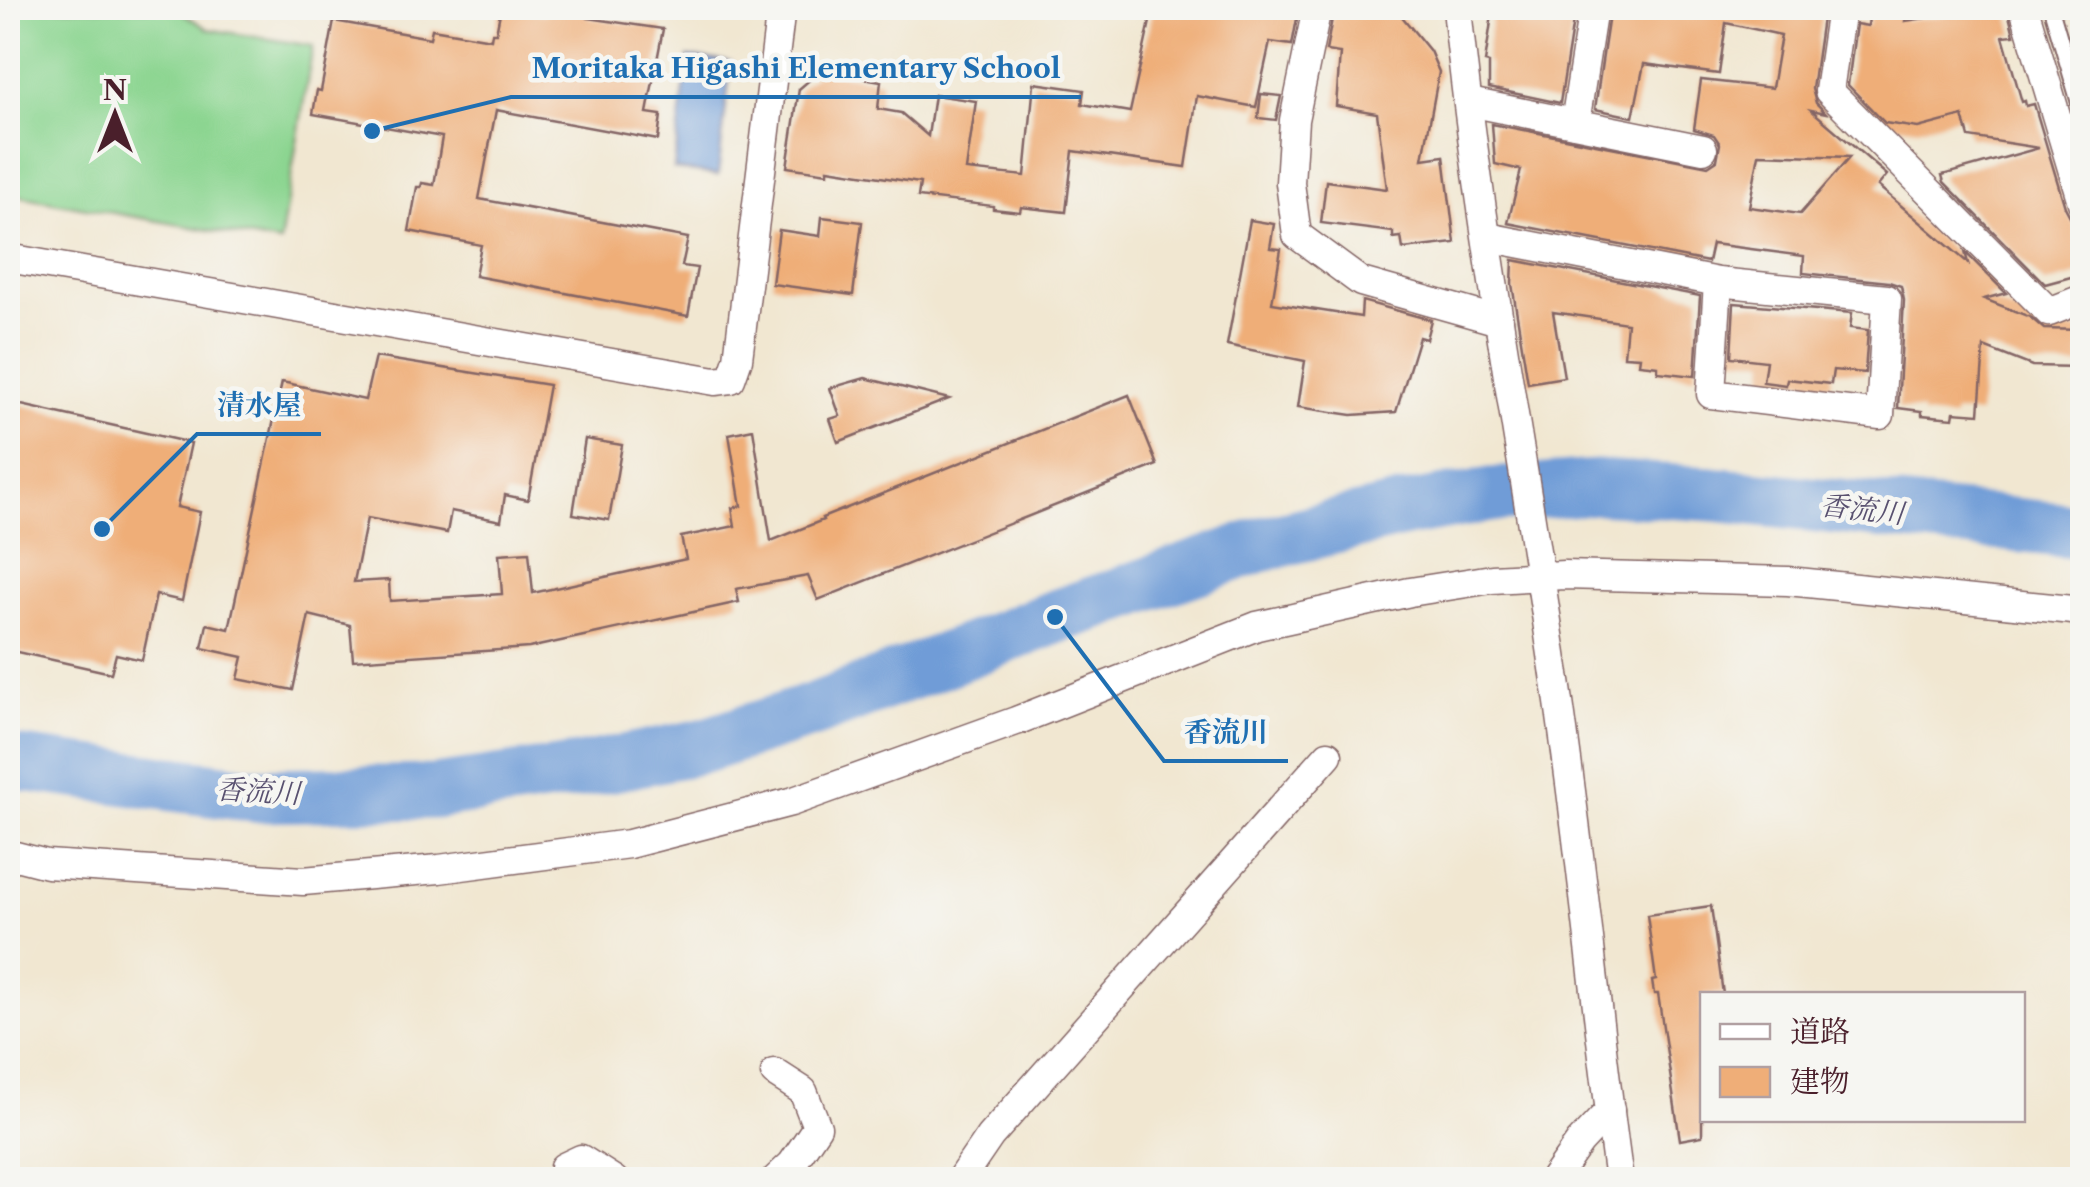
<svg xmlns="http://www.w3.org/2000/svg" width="2090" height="1187" viewBox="0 0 2090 1187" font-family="'Libre Caslon Text','Noto Serif JP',serif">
<rect width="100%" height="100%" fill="#f6f6f2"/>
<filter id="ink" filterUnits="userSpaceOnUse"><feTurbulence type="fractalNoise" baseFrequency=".01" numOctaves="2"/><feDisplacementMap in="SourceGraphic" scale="20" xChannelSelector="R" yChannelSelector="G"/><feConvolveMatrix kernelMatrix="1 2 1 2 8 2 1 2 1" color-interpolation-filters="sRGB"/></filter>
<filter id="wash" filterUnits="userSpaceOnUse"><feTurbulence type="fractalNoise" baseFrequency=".0048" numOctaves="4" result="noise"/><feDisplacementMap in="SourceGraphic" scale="40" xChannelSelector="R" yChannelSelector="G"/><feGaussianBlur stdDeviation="2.25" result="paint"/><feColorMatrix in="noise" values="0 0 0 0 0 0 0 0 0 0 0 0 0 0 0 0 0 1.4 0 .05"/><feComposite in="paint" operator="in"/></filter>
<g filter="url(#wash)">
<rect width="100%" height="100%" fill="#f1e7d1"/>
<polygon fill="#8cd591" stroke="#6b7a5e" stroke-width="2.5" points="8,8 175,8 208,29 313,46 280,243 8,194"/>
<polygon fill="#6f9cd7" stroke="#5c5e81" stroke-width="2.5" points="688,57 731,62 718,175 674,169"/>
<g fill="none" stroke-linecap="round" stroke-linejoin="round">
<polyline stroke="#6f9cd7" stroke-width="55" points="8,762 254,795 434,792 578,771 703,746 817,709 1055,617 1263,544 1405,510 1490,495 1597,487 1712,494 2082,532"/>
</g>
<g id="blocks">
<g fill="#efae78" fill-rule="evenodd">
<polygon points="501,8 545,14 546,9 589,14 588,18 663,29 647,113 661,115 658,140 496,110 479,199 688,238 682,266 697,268 688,316 475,276 481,245 409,231 417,187 421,187 422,183 434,185 442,137 313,114 317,90 321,91 334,21 430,38 432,29 491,39 492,33 496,33"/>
<polygon points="1153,8 1299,8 1292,45 1270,42 1256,107 1197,96 1186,167 1073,151 1066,212 1021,207 1020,212 993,209 993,206 918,197 920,183 828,169 828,173 787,167 799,89 820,71 881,81 878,109 901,113 928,136 934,95 976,101 966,170 1025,176 1034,83 1084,90 1082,104 1130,112"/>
<polygon points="1334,8 1395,8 1430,51 1439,72 1423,159 1444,156 1455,243 1403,249 1401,237 1393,238 1393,232 1321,223 1326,181 1387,189 1377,113 1336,106 1340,53 1326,51"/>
<polygon points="1493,8 1575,8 1560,103 1489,88 1489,63 1485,62"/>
<path d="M 1610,8 L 1781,8 L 1780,11 L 1822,18 L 1812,89 L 1816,103 L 1826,113 L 1811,110 L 1887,175 L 1878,186 L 1968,263 L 1965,252 L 2006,293 L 1984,299 L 2030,317 L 2044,329 L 2081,330 L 2080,367 L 2032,366 L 1984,347 L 1979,414 L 1954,412 L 1953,418 L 1922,415 L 1922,411 L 1898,408 L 1904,300 L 1901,286 L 1889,282 L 1803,273 L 1804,256 L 1712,244 L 1708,262 L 1508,223 L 1521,170 L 1495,164 L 1492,124 L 1708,166 L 1717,160 L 1720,144 L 1714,135 L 1694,129 L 1701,80 L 1772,88 L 1781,35 L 1726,23 L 1719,74 L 1644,64 L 1633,117 L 1595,109 ZM 1759,154 L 1788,155 L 1850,157 L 1800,214 L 1749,207 Z"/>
<polygon points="1870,8 1907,8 1905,21 1954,14 1955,8 2007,8 2014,35 2003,36 2022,102 2025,101 2026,106 2034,104 2065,207 2074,224 2082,274 2045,284 1944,182 1942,175 2039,148 1969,137 1963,116 1918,128 1885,123 1848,85 1856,24 1868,26"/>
<polygon points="1261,94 1281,96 1276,120 1258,118"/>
<polygon points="822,217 862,222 853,295 772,284 779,230 820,236"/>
<polygon points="1250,220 1274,224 1270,248 1281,249 1272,303 1361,317 1362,301 1431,320 1426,339 1419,337 1396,412 1352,415 1298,407 1305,361 1227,345"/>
<polygon points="1513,260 1700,296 1695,376 1658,372 1658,366 1639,364 1640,357 1624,356 1627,323 1553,312 1564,377 1528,383 1512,284"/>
<polygon points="1734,303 1852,313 1850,328 1868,330 1865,373 1833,370 1831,384 1787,379 1786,385 1763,382 1766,361 1731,357"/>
<polygon points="375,357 549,385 528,500 505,495 501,521 451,511 447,533 367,518 354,582 389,580 390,601 502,594 499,554 529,552 533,593 686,559 681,537 735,526 732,508 741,506 729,434 753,429 771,541 823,520 822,518 1129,395 1157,465 818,600 808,576 736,589 739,602 529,648 353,660 350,625 309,615 293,690 238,679 243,657 202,648 207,624 229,629 282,382 365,400"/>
<polygon points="865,378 949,399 838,442 830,419 840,416 830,388"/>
<polygon points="8,402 191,443 177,507 200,512 182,601 156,595 142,660 116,654 111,673 8,650"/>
<polygon points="585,439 622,445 609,520 573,514"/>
<polygon points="1711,906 1723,994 1702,994 1702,1136 1680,1140 1658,994 1654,994 1652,981 1656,980 1647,915"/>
</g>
</g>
</g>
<g filter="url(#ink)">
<use href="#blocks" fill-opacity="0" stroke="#846565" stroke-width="2.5"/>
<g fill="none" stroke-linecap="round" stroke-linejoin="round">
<defs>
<polyline id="lane" points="2051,8 2082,113"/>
<g id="street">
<polyline points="1317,8 1294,120 1290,183 1297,235 1361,282 1499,321"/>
<path d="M 1457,8 C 1479,229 1522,448 1554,668 C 1580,838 1595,1009 1619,1180"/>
<polyline points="1841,8 1829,91 2049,312 2082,299"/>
<polyline points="2024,8 2082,202"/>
<polyline points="1469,102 1703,149"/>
<polyline points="1575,123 1593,8"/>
<polyline points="1487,237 1718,282 1887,299 1880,415 1711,394 1718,282"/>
<polyline points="8,258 715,381 731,379 738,359 781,8"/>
<polyline points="8,854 47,864 303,881 439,869 629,844 791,802 1016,721 1257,626 1410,592 1492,579 1564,575 1788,581 2082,611"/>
<polyline points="775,1073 803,1091 817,1127 792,1164 775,1180"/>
<polyline points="563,1180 564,1167 581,1159 614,1180"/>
<polyline points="960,1180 990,1136 1328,755"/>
<polyline points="1553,1180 1580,1142 1610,1110"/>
</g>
</defs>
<use href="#lane" stroke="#846565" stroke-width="18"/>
<use href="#street" stroke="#846565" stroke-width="31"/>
<use href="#lane" stroke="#fff" stroke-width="14"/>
<use href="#street" stroke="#fff" stroke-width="28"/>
</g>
</g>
<g text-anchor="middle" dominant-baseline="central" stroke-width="9" stroke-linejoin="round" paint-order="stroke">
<g font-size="28" font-style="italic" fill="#595170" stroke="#f6f6f2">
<text transform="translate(1862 509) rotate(6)">香流川</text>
<text transform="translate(258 791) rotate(3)">香流川</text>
</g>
</g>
<path fill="none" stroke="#1f6fb2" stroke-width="4" d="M372 131L511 97H1081M102 529L197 434H321M1055 617L1164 761H1288"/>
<g fill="#1f6fb2" stroke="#f6f6f2" stroke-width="4">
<circle cx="372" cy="131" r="10"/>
<circle cx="102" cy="529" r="10"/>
<circle cx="1055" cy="617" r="10"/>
</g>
<g font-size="28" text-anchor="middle" font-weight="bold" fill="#1f6fb2" stroke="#f6f6f2" stroke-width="9" stroke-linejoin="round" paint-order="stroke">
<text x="796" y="78">Moritaka Higashi Elementary School</text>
<text x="259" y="415">清水屋</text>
<text x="1226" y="742">香流川</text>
</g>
<rect width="2090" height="1187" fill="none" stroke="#f6f6f2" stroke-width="40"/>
<rect x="1700" y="992" width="325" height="130" fill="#f6f6f2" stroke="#b1a0a2" stroke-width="2.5"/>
<rect x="1720" y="1024" width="50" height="15" fill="#ffffff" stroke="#b1a0a2" stroke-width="2.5"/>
<text x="1790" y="1042" font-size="30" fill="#4a1f2b">道路</text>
<rect x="1720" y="1067" width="50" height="30" fill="#efae78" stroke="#b1a0a2" stroke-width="2.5"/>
<text x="1790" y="1092" font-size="30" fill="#4a1f2b">建物</text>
<g transform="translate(115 115)" stroke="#f6f6f2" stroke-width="8" paint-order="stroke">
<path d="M0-8L18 38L0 25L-18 38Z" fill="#4a1f2b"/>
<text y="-15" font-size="28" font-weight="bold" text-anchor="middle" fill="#4a1f2b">N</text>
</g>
</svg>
